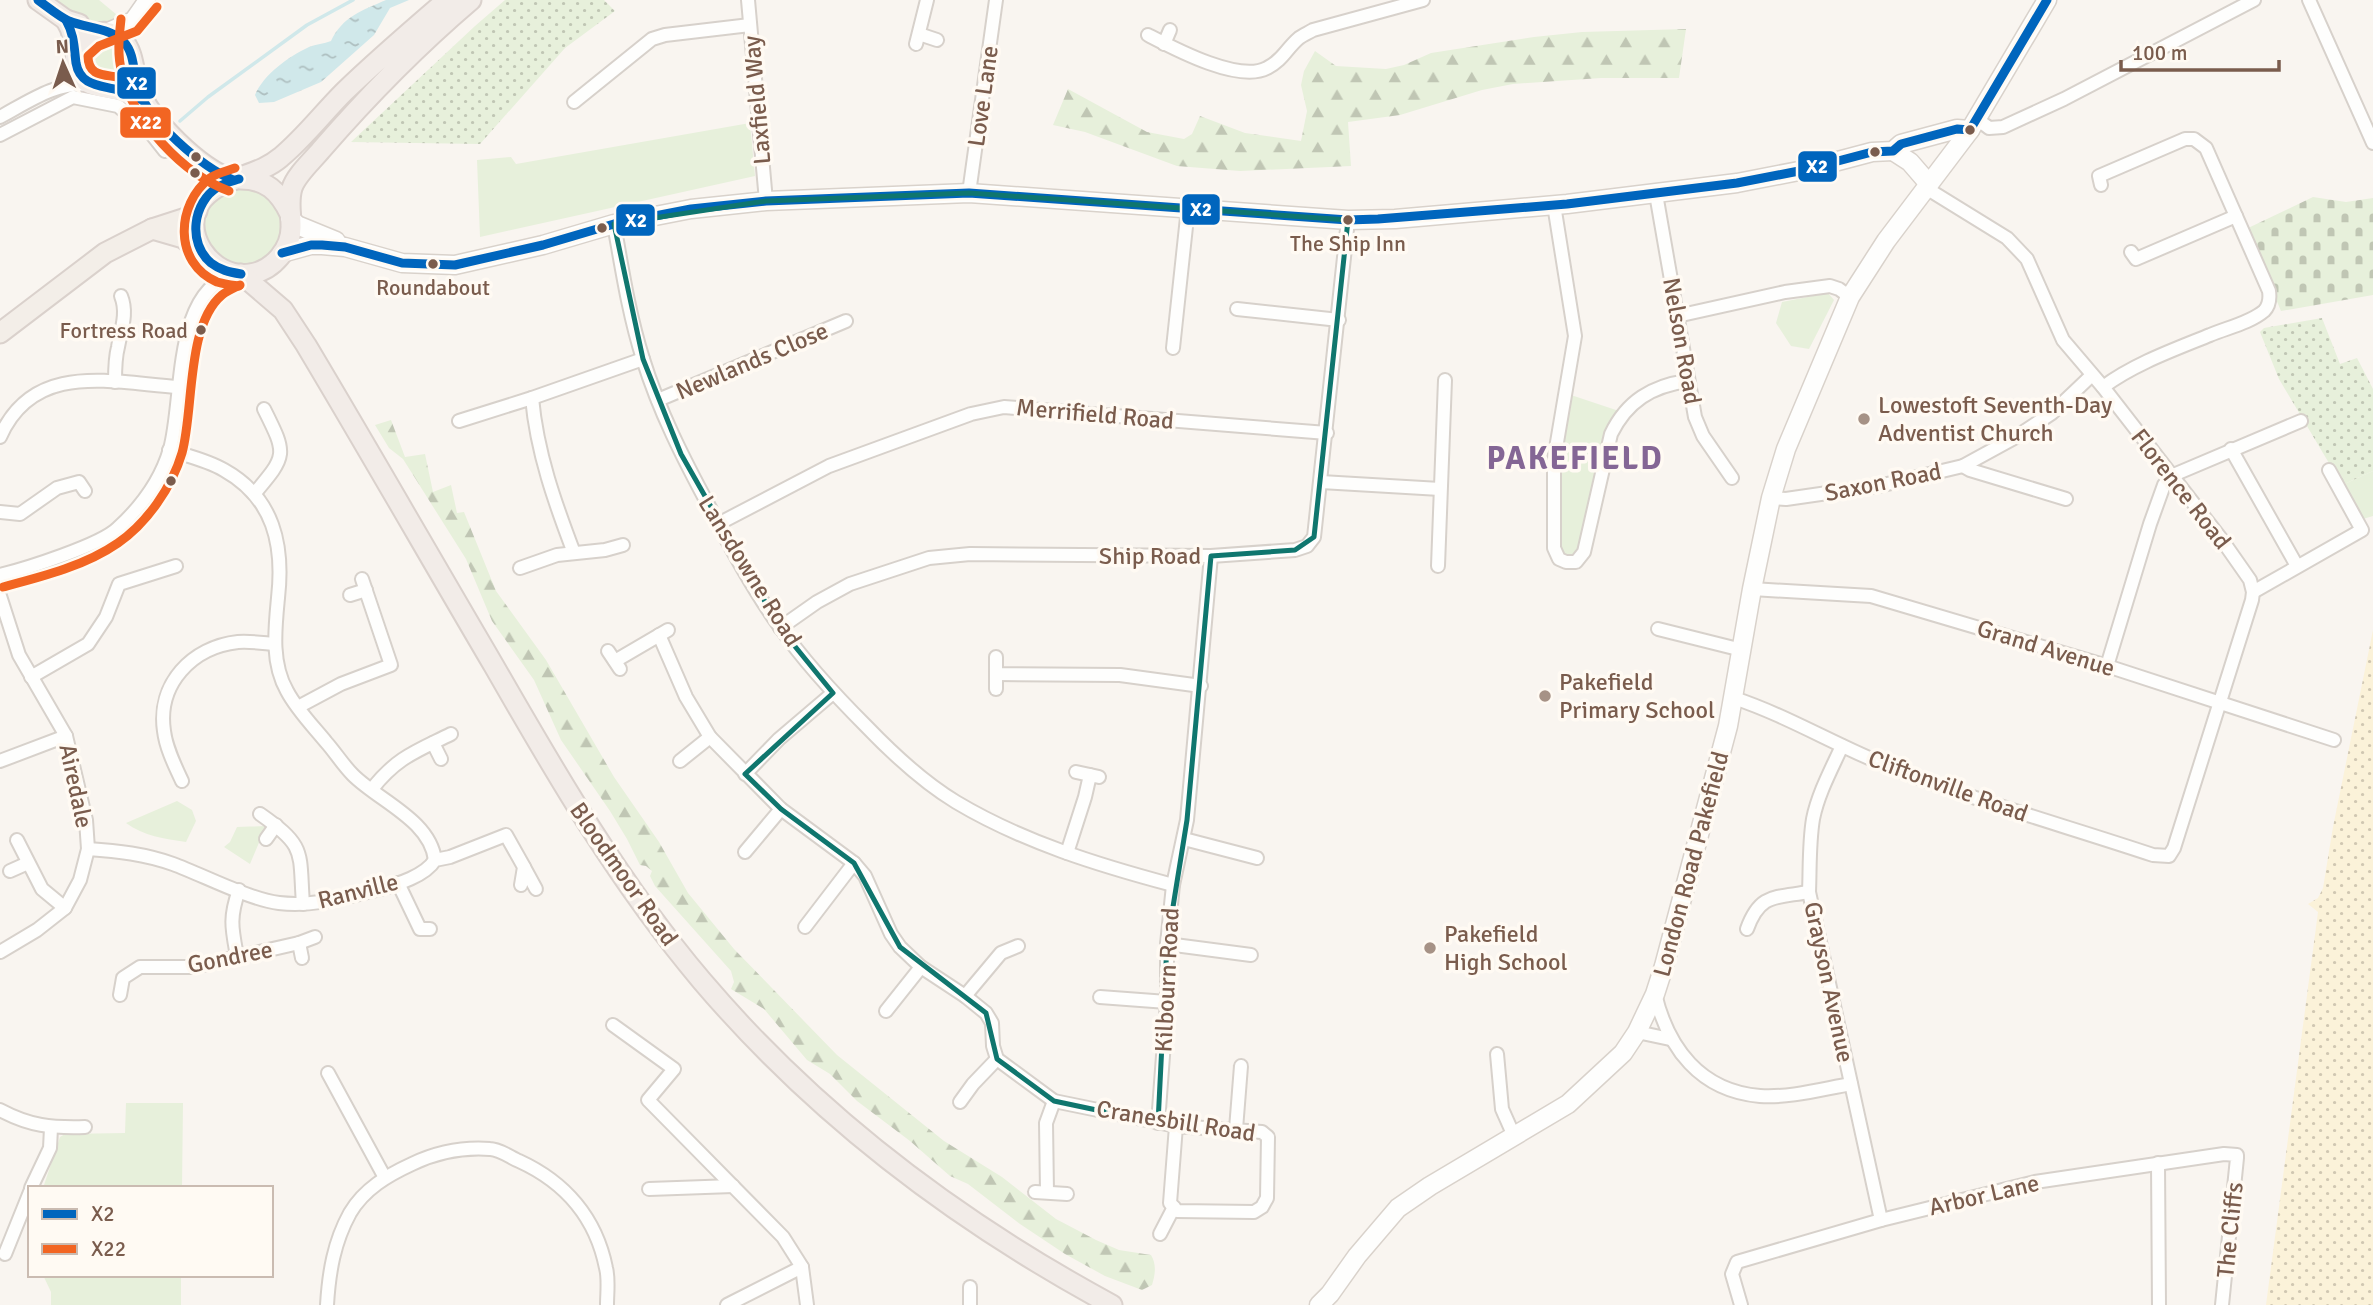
<svg xmlns="http://www.w3.org/2000/svg" width="2373" height="1305" viewBox="0 0 2373 1305" font-family="Signika,sans-serif">
<defs>
<pattern id="forest-firs" width="22" height="20" patternUnits="userSpaceOnUse" patternTransform="scale(1.75)"><rect width="22" height="20" fill="#e7f0db"/><path d="M5 1l3.5 6h-7zM16 11l3.5 6h-7z" fill="#c0c6b4"/></pattern>
<pattern id="sand-dots" width="8" height="8" patternUnits="userSpaceOnUse" patternTransform="scale(1.75)"><rect width="8" height="8" fill="#fbf2d9"/><path d="M2 2h.1M6 6h.1" fill="none" stroke="#d0c7b2" stroke-width="1.8" stroke-linecap="round"/></pattern>
<pattern id="cemetery-stones" width="16" height="16" patternUnits="userSpaceOnUse" patternTransform="scale(1.75)"><rect width="16" height="16" fill="#e7f0db"/><path d="M2 7V4a2 2 0 0 1 4 0v3zM10 15v-3a2 2 0 0 1 4 0v3z" fill="#c0c6b4"/></pattern>
<pattern id="garden-dots" width="8" height="8" patternUnits="userSpaceOnUse" patternTransform="scale(1.75)"><rect width="8" height="8" fill="#e7f0db"/><path d="M2 2h.1M6 6h.1" fill="none" stroke="#c0c6b4" stroke-width="1.8" stroke-linecap="round"/></pattern>
<pattern id="water-ripples" width="26" height="14" patternUnits="userSpaceOnUse" patternTransform="scale(1.75)"><rect width="26" height="14" fill="#d0e8ea"/><path d="M2 4q2-2 4 0t4 0M15 11q2-2 4 0t4 0" fill="none" stroke="#aebfc0"/></pattern>
</defs>
<rect width="100%" height="100%" fill="#f9f5f0"/>
<g fill="#e7f0db">
<path d="M 53,0 L 99,0 L 117,15 C 96,36 70,13 53,0 Z"/>
<circle cx="103" cy="60" r="20"/>
<polygon points="750,123 755,176 480,237 477,160 511,157 516,164"/>
<path d="M 244,186 L 270,196 L 284,221 L 278,248 L 256,266 L 228,265 L 207,247 C 201,204 203,199 244,186 Z"/>
<polygon points="1828,293 1834,300 1809,349 1791,346 1776,323 1782,302"/>
<polygon points="1571,395 1619,411 1581,548 1575,557 1564,558 1558,551 1558,454"/>
<polygon points="2373,471 2373,516 2363,519 2342,485"/>
<path d="M 177,801 L 192,810 L 196,821 L 186,842 C 164,839 144,836 126,823 Z"/>
<polygon points="266,826 250,864 224,847 230,842 237,827"/>
<polygon points="126,1103 183,1103 182,1188 43,1188 60,1137 65,1134 125,1133"/>
<polygon points="43,1275 181,1275 181,1305 51,1305 51,1292"/>
</g>
<g fill="url(#forest-firs)">
<polygon points="1686,29 1679,78 1601,78 1513,84 1482,90 1400,115 1348,122 1351,166 1240,171 1177,166 1085,132 1053,125 1068,89 1147,132 1184,139 1192,134 1200,116 1245,133 1301,141 1307,111 1301,85 1304,71 1315,51 1336,66 1386,69 1404,65 1431,53 1534,37 1582,32"/>
<path d="M 391,420 L 405,457 L 425,454 L 433,492 L 451,485 L 457,513 L 464,512 L 496,591 L 546,660 L 614,777 L 659,842 L 688,893 L 734,949 L 837,1055 L 944,1141 L 1002,1177 L 1056,1219 L 1096,1240 L 1119,1250 L 1151,1255 C 1157,1265 1155,1275 1152,1285 L 1142,1290 L 1105,1276 L 1065,1254 L 1020,1224 L 968,1184 L 950,1176 L 910,1141 L 857,1101 L 830,1074 L 807,1060 L 764,1009 L 731,989 L 734,982 L 731,971 L 655,886 L 650,876 L 652,871 L 646,866 L 640,865 L 627,839 L 610,811 L 561,740 L 534,680 L 492,621 L 466,559 L 403,459 L 389,448 L 375,425 Z"/>
</g>
<polygon fill="url(#sand-dots)" points="2373,630 2373,1305 2266,1305 2318,912 2308,904 2318,898 2323,888 2333,827"/>
<polygon fill="url(#cemetery-stones)" points="2313,197 2346,202 2373,198 2373,295 2281,311 2246,229"/>
<g fill="url(#garden-dots)">
<polygon points="505,0 604,0 615,11 565,48 480,144 351,142 475,26"/>
<polygon points="2322,318 2340,364 2357,358 2373,389 2373,471 2342,485 2279,379 2260,332 2264,328"/>
</g>
<path fill="url(#water-ripples)" d="M 386,0 L 409,0 L 390,8 L 374,35 L 321,82 L 274,102 L 259,103 L 255,95 C 264,74 288,57 309,47 C 316,44 324,44 331,41 C 342,17 363,10 386,0 Z"/>
<g fill="none" stroke-linecap="round" stroke-linejoin="round">
<polyline stroke="#d0e8ea" stroke-width="3.5" points="180,121 208,97 307,25 353,0"/>
<defs>
<g id="minor">
<polyline points="748,0 766,201"/>
<polyline points="2309,0 2373,143"/>
<polyline points="919,34 937,40"/>
<path d="M 1148,35 C 1175,49 1239,83 1267,68 C 1283,60 1286,49 1299,38 C 1303,35 1308,33 1313,30 L 1423,0"/>
<polyline points="916,44 927,0"/>
<polyline points="1164,44 1170,30"/>
<polyline points="574,102 652,39 665,35 750,25"/>
<path d="M 0,117 C 28,102 57,81 89,85"/>
<polyline points="1977,119 1989,128 2003,127 2064,99 2254,0"/>
<polyline points="0,135 73,97 118,106 150,132 165,151"/>
<path d="M 2101,185 L 2099,176 L 2185,139 L 2194,139 L 2206,148 L 2269,291 C 2270,298 2270,305 2264,311 C 2250,323 2226,328 2210,335 C 2173,350 2134,364 2103,387"/>
<polyline points="969,193 996,0"/>
<polyline points="1656,194 1695,417 1703,436 1732,478"/>
<path d="M 1554,205 L 1575,336 L 1554,460 L 1554,548 L 1559,559 L 1566,562 L 1576,562 L 1584,552 L 1611,434 C 1627,401 1652,386 1687,381"/>
<path d="M 614,224 C 622,269 629,315 643,359 C 659,411 684,460 710,508 C 731,549 753,590 780,627 C 805,663 836,696 867,727 C 893,754 923,782 956,802 C 1023,842 1098,865 1173,885"/>
<polyline points="2131,252 2136,259 2236,216"/>
<polyline points="1237,309 1339,320"/>
<polyline points="1677,316 1785,292 1830,286 1839,289 1850,297"/>
<polyline points="1173,348 1188,208"/>
<path d="M 115,382 C 115,370 115,358 118,347 C 121,330 128,313 121,296"/>
<path d="M 532,398 C 537,453 555,503 574,553"/>
<polyline points="658,400 846,321"/>
<polyline points="459,421 532,398 643,359"/>
<path d="M 0,437 C 34,360 113,383 179,387"/>
<polyline points="2231,449 2297,566"/>
<path d="M 169,450 C 188,456 207,460 224,470 C 274,498 284,545 278,598 C 275,629 271,663 287,691 C 297,710 313,726 326,742 C 335,752 343,765 353,775 C 379,801 430,820 435,860"/>
<polyline points="1963,466 1970,470 2066,499"/>
<polyline points="1321,482 1440,489"/>
<path d="M 254,494 C 287,455 287,455 264,409"/>
<polyline points="1771,498 1786,499 1883,485 1963,466 2016,437 2052,413 2092,375"/>
<polyline points="0,512 20,514 57,488 79,482 85,491"/>
<polyline points="718,524 829,466 971,414 1004,407 1327,433"/>
<polyline points="1438,566 1445,380"/>
<polyline points="520,568 557,555 605,550 623,545"/>
<path d="M 0,575 C 25,569 101,545 118,528 C 142,506 161,480 170,449 C 184,400 172,290 235,274"/>
<polyline points="1752,589 1871,596 2107,666 2334,740"/>
<polyline points="2253,592 2362,530 2329,470"/>
<polyline points="350,595 366,590"/>
<polyline points="0,596 19,655 66,736 86,820 88,849 80,880 65,908 37,930 0,952"/>
<polyline points="780,628 817,602 850,584 929,558 970,554 1211,556 1295,550 1307,546 1314,537 1348,220"/>
<polyline points="1658,629 1742,650"/>
<polyline points="659,635 686,697 710,737 781,809 854,863 865,876 891,934 900,947 921,967 965,996 986,1013 992,1023 993,1046 997,1059 1054,1101 1176,1126 1262,1132 1268,1137 1267,1198 1262,1207 1254,1212 1177,1211 1170,1203 1176,1126"/>
<polyline points="608,651 620,669"/>
<polyline points="996,657 996,674 1120,675 1201,686"/>
<polyline points="615,661 668,630"/>
<polyline points="2107,666 2150,524 2164,485 2171,476 2301,421"/>
<polyline points="31,677 88,644 106,617 119,584 176,566"/>
<polyline points="996,689 996,674"/>
<path d="M 1734,698 C 1788,716 1837,746 1890,767 C 1976,801 2066,826 2153,855 L 2169,856 L 2174,848 L 2252,600 L 2253,592 L 2250,580 L 2222,540 L 2103,387 L 2063,340 L 2027,259 L 2007,238 L 1926,188"/>
<polyline points="298,707 341,684 391,665 362,579"/>
<polyline points="433,743 441,759"/>
<path d="M 1842,746 C 1831,770 1818,794 1813,819 C 1809,843 1810,868 1809,892 L 1881,1220"/>
<polyline points="0,761 66,736"/>
<polyline points="680,761 710,737"/>
<polyline points="1076,772 1090,775"/>
<polyline points="745,774 779,739 833,693"/>
<path d="M 182,781 C 175,766 166,748 164,731 C 157,684 192,647 238,642 C 250,641 263,643 275,644"/>
<path d="M 372,789 C 397,757 417,751 451,734"/>
<path d="M 260,814 C 307,847 299,851 303,904"/>
<polyline points="266,839 276,825"/>
<polyline points="1184,839 1257,858"/>
<polyline points="17,840 42,889 65,908"/>
<path d="M 88,849 C 118,851 145,854 173,864 C 203,875 248,899 279,903 C 314,907 346,897 380,889 C 398,884 425,876 435,860 L 450,857 L 506,835 L 524,867 L 521,885"/>
<polyline points="745,852 781,809"/>
<polyline points="1067,853 1085,797 1090,775 1099,777"/>
<polyline points="524,867 536,889"/>
<polyline points="10,871 28,863"/>
<polyline points="398,883 420,929 430,929"/>
<polyline points="805,927 854,863"/>
<path d="M 1747,929 C 1760,893 1775,898 1809,892"/>
<polyline points="299,943 302,958"/>
<polyline points="1167,944 1251,955"/>
<path d="M 237,956 C 232,929 229,918 239,890"/>
<path d="M 1655,994 C 1668,1048 1700,1091 1760,1096 C 1790,1098 1822,1089 1851,1084"/>
<polyline points="120,995 123,978 140,967 194,967 299,943 315,937"/>
<polyline points="965,996 1001,953 1018,946"/>
<polyline points="1100,997 1167,1002"/>
<polyline points="886,1011 921,967"/>
<polyline points="613,1025 674,1069 648,1100 783,1237 802,1267 807,1305"/>
<polyline points="1637,1032 1670,1039"/>
<polyline points="1497,1054 1502,1109 1514,1136"/>
<polyline points="328,1073 384,1176"/>
<polyline points="960,1102 973,1084 997,1059"/>
<path d="M 0,1110 C 30,1126 51,1128 85,1127"/>
<polyline points="1158,1123 1167,1002 1167,944 1173,885 1187,820 1211,556"/>
<polyline points="1236,1129 1241,1066"/>
<polyline points="2158,1163 2159,1305"/>
<polyline points="31,1188 50,1148 51,1128"/>
<polyline points="649,1189 733,1186"/>
<polyline points="1035,1192 1067,1194"/>
<polyline points="1047,1192 1046,1123 1054,1101"/>
<polyline points="1160,1234 1174,1207"/>
<polyline points="5,1254 30,1192"/>
<path d="M 327,1305 C 329,1272 334,1242 350,1213 C 364,1189 388,1175 412,1164 C 435,1153 463,1147 490,1149 C 499,1149 510,1157 519,1161 C 565,1182 596,1218 606,1268 C 609,1279 607,1293 607,1305"/>
<polyline points="727,1305 802,1267"/>
<polyline points="970,1305 970,1287"/>
<polyline points="1741,1305 1732,1274 1737,1262 1881,1220 2035,1182 2224,1154 2237,1155 2237,1158 2222,1305"/>
</g>
<polyline id="tertiary" points="106,32 133,20 147,0"/>
<g id="secondary">
<polyline points="1893,151 1910,162 1929,184"/>
<polyline points="290,218 297,225 336,241"/>
<polyline points="282,253 311,245 322,245 345,247 402,263 455,265 543,245 614,224 691,209 766,201 969,193 1348,220 1395,219 1567,204 1737,183 1804,170 1872,152 1893,151 1901,144 1957,129 1970,130"/>
<polyline points="1319,1305 1330,1294 1357,1256 1398,1208 1430,1186 1568,1104 1623,1053 1637,1032 1655,994 1664,966 1728,726 1752,589 1771,498 1786,449 1850,297 1886,241 1970,130 2047,0"/>
</g>
<g id="primary">
<polyline points="152,229 183,238 202,253"/>
<polyline points="0,333 105,253 152,229 186,218 197,211"/>
</g>
<g id="trunk">
<polyline points="38,0 66,20 79,24"/>
<path d="M 447,0 C 412,30 377,60 344,92 C 323,113 304,138 281,157 C 258,177 223,176 203,199 C 177,230 211,280 250,274 C 273,271 292,248 291,225 C 291,212 288,201 292,188 C 296,175 312,161 321,150 C 367,97 417,46 471,0"/>
<path d="M 66,20 C 75,35 74,46 76,63 C 78,87 100,86 118,90 C 127,93 135,97 144,101"/>
<path d="M 76,54 C 84,34 106,24 123,41 C 133,50 134,73 138,87 C 149,120 200,169 233,180"/>
<path d="M 240,179 C 266,179 279,191 290,214"/>
<path d="M 241,274 L 283,310 L 306,345 C 370,452 431,559 494,666 C 557,776 620,884 702,981 C 816,1115 958,1222 1112,1305"/>
</g>
</defs>
<use href="#minor" stroke="#d7d1cb" stroke-width="16"/>
<use href="#tertiary" stroke="#d7d1cb" stroke-width="19"/>
<use href="#secondary" stroke="#d9d2cb" stroke-width="21"/>
<use href="#primary" stroke="#dad1cc" stroke-width="23"/>
<use href="#trunk" stroke="#dad1cc" stroke-width="23"/>
<use href="#minor" stroke="#fefefd" stroke-width="12"/>
<use href="#tertiary" stroke="#fefefd" stroke-width="16"/>
<use href="#secondary" stroke="#fefefd" stroke-width="18"/>
<use href="#primary" stroke="#f3eee8" stroke-width="19"/>
<use href="#trunk" stroke="#f2ece8" stroke-width="19"/>
<defs>
<g id="bus-1">
<path d="M 38,0 C 48,7 58,16 69,21 C 86,28 111,28 124,42 C 135,54 133,73 138,88 C 148,121 202,167 233,180"/>
<path d="M 66,20 C 74,34 74,47 76,63 C 80,86 100,85 118,90 C 127,93 136,97 144,101"/>
<path d="M 239,179 C 233,181 224,183 218,187 C 193,202 187,243 211,263 C 220,270 229,272 241,274"/>
<polyline points="282,253 311,245 322,245 345,247 402,263 455,265 543,245 614,224 691,209 766,201 969,193 1348,220 1378,219 1567,204 1737,183 1804,170 1872,152 1893,151 1901,144 1957,129 1970,130 2047,0"/>
</g>
<g id="bus-2">
<path d="M 121,19 C 119,37 117,55 122,73 C 133,121 183,174 229,191"/>
<path d="M 149,90 C 140,86 131,81 122,78 C 106,74 88,78 88,56 L 99,46 L 137,31 L 157,7"/>
<path d="M 235,168 C 227,171 217,173 210,178 C 176,204 173,263 217,282 C 224,284 232,285 239,286"/>
<path d="M 3,587 C 41,577 85,566 118,543 C 147,523 172,487 182,453 C 194,410 186,325 222,295 C 227,291 234,288 240,285"/>
</g>
</defs>
<use href="#bus-1" stroke="#fffaf3" stroke-width="14"/>
<use href="#bus-2" stroke="#fffaf3" stroke-width="14"/>
<use href="#bus-1" stroke="#0065bd" stroke-width="9"/>
<use href="#bus-2" stroke="#f26522" stroke-width="9"/>
</g>
<path fill="none" stroke="#0f766e" stroke-width="5" stroke-linejoin="round" d="M 969,193 L 1348,220 L 1314,537 L 1295,550 L 1211,556 L 1187,820 L 1167,944 L 1158,1123 L 1054,1101 L 997,1059 L 986,1013 L 900,947 L 854,863 L 781,809 L 745,774 L 833,693 L 780,628 L 681,454 L 643,359 L 614,224 L 766,201 Z"/>
<g fill="#7a5c4d" stroke="#fffaf3" stroke-width="2.5">
<circle cx="1970" cy="130" r="6"/>
<circle cx="1875" cy="152" r="6"/>
<circle cx="196" cy="157" r="6"/>
<circle cx="195" cy="173" r="6"/>
<circle cx="1348" cy="220" r="6"/>
<circle cx="602" cy="228" r="6"/>
<circle cx="433" cy="264" r="6"/>
<circle cx="201" cy="330" r="6"/>
<circle cx="171" cy="481" r="6"/>
</g>
<g fill="#a69286" stroke="#fffaf3" stroke-width="2.5">
<circle cx="1864" cy="419" r="7"/>
<circle cx="1545" cy="696" r="7"/>
<circle cx="1430" cy="948" r="7"/>
</g>
<g text-anchor="middle" dominant-baseline="central" stroke-width="7" stroke-linejoin="round" paint-order="stroke">
<g font-size="22" fill="#7a5c4d" stroke="#fffaf3">
<text x="1348" y="243">The Ship Inn</text>
<text x="433" y="287">Roundabout</text>
<text x="188" y="330" text-anchor="end">Fortress Road</text>
</g>
<g font-size="24" fill="#7a5c4d" stroke="#fffaf3">
<text transform="translate(983 96) rotate(-82)">Love Lane</text>
<text transform="translate(757 100) rotate(-95)">Laxfield Way</text>
<text transform="translate(1682 341) rotate(80)">Nelson Road</text>
<text transform="translate(752 361) rotate(-23)">Newlands Close</text>
<text transform="translate(1095 414) rotate(5)">Merrifield Road</text>
<text transform="translate(1883 482) rotate(-11)">Saxon Road</text>
<text transform="translate(2181 489) rotate(52)">Florence Road</text>
<text x="1150" y="556">Ship Road</text>
<text transform="translate(750 571) rotate(58)">Lansdowne Road</text>
<text transform="translate(2046 648) rotate(17)">Grand Avenue</text>
<text transform="translate(76 786) rotate(78)">Airedale</text>
<text transform="translate(1948 786) rotate(20)">Cliftonville Road</text>
<text transform="translate(1691 864) rotate(-75)">London Road Pakefield</text>
<text transform="translate(624 874) rotate(55)">Bloodmoor Road</text>
<text transform="translate(358 891) rotate(-14)">Ranville</text>
<text transform="translate(230 957) rotate(-11)">Gondree</text>
<text transform="translate(1167 980) rotate(-87)">Kilbourn Road</text>
<text transform="translate(1829 982) rotate(78)">Grayson Avenue</text>
<text transform="translate(1176 1121) rotate(9)">Cranesbill Road</text>
<text transform="translate(1984 1195) rotate(-13)">Arbor Lane</text>
<text transform="translate(2230 1230) rotate(-84)">The Cliffs</text>
</g>
<g font-size="24" fill="#7a5c4d" stroke="#fffaf3" text-anchor="start">
<text x="1878" y="405">Lowestoft Seventh-Day<tspan x="1878" dy="28">Adventist Church</tspan></text>
<text x="1559" y="682">Pakefield<tspan x="1559" dy="28">Primary School</tspan></text>
<text x="1444" y="934">Pakefield<tspan x="1444" dy="28">High School</tspan></text>
</g>
<g font-size="32" font-weight="bold" letter-spacing="2" fill="#846695" stroke="#fffaf3">
<text x="1575" y="458">PAKEFIELD</text>
</g>
</g>
<g stroke="#fffaf3" stroke-width="2.5">
<rect x="116" y="66" width="41" height="34" rx="7" fill="#0065bd"/>
<rect x="119" y="106" width="53" height="33" rx="7" fill="#f26522"/>
<rect x="1797" y="150" width="41" height="33" rx="7" fill="#0065bd"/>
<rect x="1181" y="193" width="40" height="33" rx="7" fill="#0065bd"/>
<rect x="615" y="203" width="41" height="34" rx="7" fill="#0065bd"/>
</g>
<g font-size="19" text-anchor="middle" font-weight="bold" fill="#fff">
<text x="137" y="90">X2</text>
<text x="146" y="129">X22</text>
<text x="1817" y="173">X2</text>
<text x="1201" y="216">X2</text>
<text x="636" y="227">X2</text>
</g>
<rect x="28" y="1186" width="245" height="91" fill="#fffaf3" stroke="#cabbb1" stroke-width="2"/>
<rect x="42" y="1209" width="35" height="10" fill="#0065bd" stroke="#cabbb1" stroke-width="2"/>
<text x="91" y="1221" font-size="21" fill="#7a5c4d">X2</text>
<rect x="42" y="1244" width="35" height="10" fill="#f26522" stroke="#cabbb1" stroke-width="2"/>
<text x="91" y="1256" font-size="21" fill="#7a5c4d">X22</text>
<g transform="translate(63 63) rotate(357)" stroke="#fffaf3" stroke-width="5" paint-order="stroke">
<path d="M0-5L12 26L0 18L-12 26Z" fill="#7a5c4d"/>
<text y="-10" font-size="19" font-weight="bold" text-anchor="middle" fill="#7a5c4d">N</text>
</g>
<path d="M2121 60v10h158v-10" fill="none" stroke="#7a5c4d" stroke-width="3.5"/>
<text x="2132" y="60" font-size="21" fill="#7a5c4d" stroke="#fffaf3" stroke-width="5" paint-order="stroke">100 m</text>
</svg>
